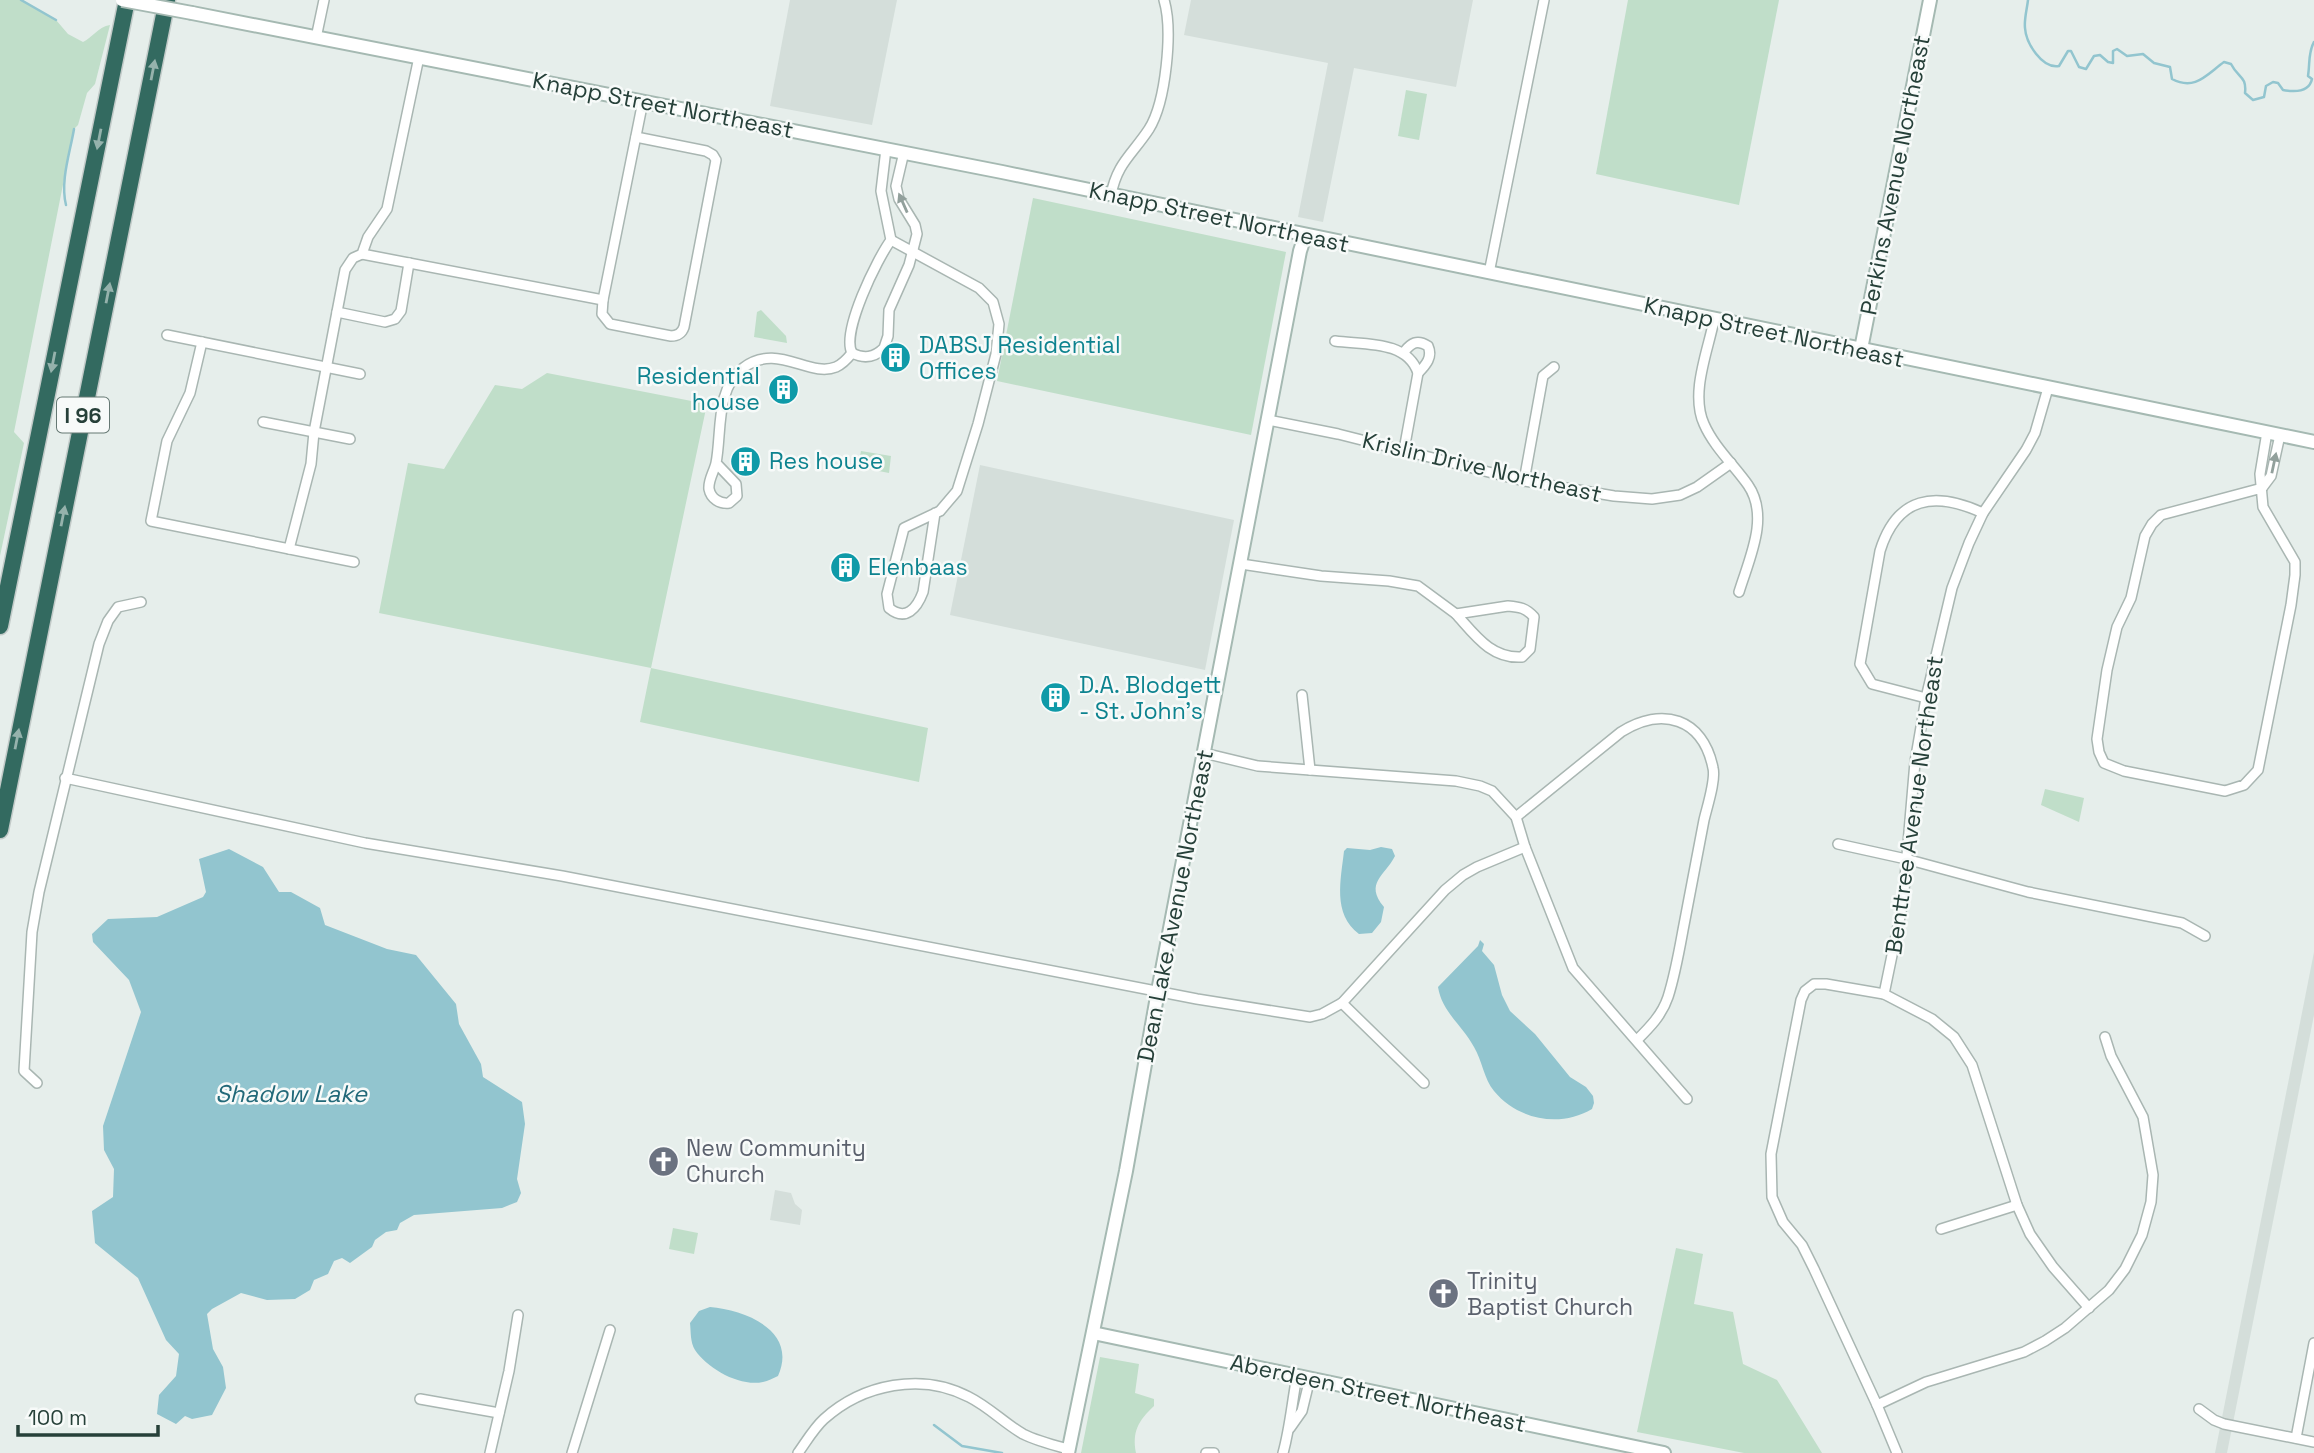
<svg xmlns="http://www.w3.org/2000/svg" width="2314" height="1453" viewBox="0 0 2314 1453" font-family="'Space Grotesk',sans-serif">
<rect width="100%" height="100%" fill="#e6eeeb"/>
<g fill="#d4deda">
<polygon points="790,0 897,0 872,125 770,106"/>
<polygon points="1191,0 1473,0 1456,87 1354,68 1323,222 1298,217 1328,63 1184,35"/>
<polygon points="980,465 1234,520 1205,670 950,615"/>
<polygon points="2314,952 2314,1015 2227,1453 2215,1453"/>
<polygon points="775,1190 791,1193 795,1204 802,1210 800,1225 770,1220"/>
</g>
<g fill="#c0dec9">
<path d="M 0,0 L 21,0 L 56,20 L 68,34 L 83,42 C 93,37 98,27 110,25 L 95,84 L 87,93 L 78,125 L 74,129 L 14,432 L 24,443 L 0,556 Z"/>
<polygon points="1628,0 1779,0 1739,205 1596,174"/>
<polygon points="1406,90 1427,94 1419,140 1398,136"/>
<polygon points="1033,198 1286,252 1251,435 997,381"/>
<polygon points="761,310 786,336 787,343 754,337 757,312"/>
<polygon points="547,373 707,404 651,668 928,728 919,782 640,722 651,668 379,613 408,463 444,469 495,385 522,389"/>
<polygon points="861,451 891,456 889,473 858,467"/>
<polygon points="2045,789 2084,798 2079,822 2041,805"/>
<polygon points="673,1228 698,1233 694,1254 669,1249"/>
<polygon points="1676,1248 1703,1254 1694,1304 1733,1312 1743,1364 1777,1380 1822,1453 1744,1453 1637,1432"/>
<path d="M 1100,1357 L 1139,1364 L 1135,1393 L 1154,1399 L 1154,1406 C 1138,1421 1132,1432 1136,1453 L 1081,1453 Z"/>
</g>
<g fill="#92c5cf">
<path d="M 1381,847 L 1392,849 L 1395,856 C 1385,876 1364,883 1384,907 L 1381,922 L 1372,933 L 1359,934 C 1332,914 1341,879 1344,851 L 1347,848 L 1370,850 Z"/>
<polygon points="229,849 263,867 279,892 291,892 320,908 325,925 387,949 416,955 456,1004 459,1024 481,1064 483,1077 522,1102 525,1124 517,1179 521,1193 517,1202 502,1208 414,1215 400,1223 397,1230 386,1232 375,1240 372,1247 350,1263 342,1258 334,1261 328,1274 314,1280 310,1290 295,1299 267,1300 241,1293 212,1309 207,1314 213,1349 223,1367 226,1388 212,1415 192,1419 185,1416 176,1424 157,1414 159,1395 176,1376 179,1354 166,1340 138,1278 95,1243 92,1211 113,1197 114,1169 104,1150 103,1126 141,1012 129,980 93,942 92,934 108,919 157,917 203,897 206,892 199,859"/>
<path d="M 1480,940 L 1484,944 L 1482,951 L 1494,965 L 1502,995 L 1510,1011 L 1535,1034 L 1570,1077 L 1586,1087 L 1593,1096 L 1594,1103 L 1592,1109 C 1560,1128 1518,1120 1494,1091 C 1484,1079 1482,1060 1474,1047 C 1462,1025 1442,1012 1438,987 L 1478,946 Z"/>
<path d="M 710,1307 C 746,1310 798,1331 778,1376 C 773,1378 768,1381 763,1382 C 740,1387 708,1369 695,1350 C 690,1342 691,1332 690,1323 L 699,1311 Z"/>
</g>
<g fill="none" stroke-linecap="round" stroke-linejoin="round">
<g stroke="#92c5cf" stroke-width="2.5">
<polyline points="21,0 56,20"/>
<path d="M 2028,0 C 2027,9 2024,19 2025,28 C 2026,43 2042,69 2059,66 L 2068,51 L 2071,51 L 2079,67 L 2086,69 L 2094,56 L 2100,55 L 2108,62 L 2113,63 L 2113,51 L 2117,49 L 2127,56 L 2143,54 L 2154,63 L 2170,67 L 2172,79 C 2195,91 2206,75 2224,62 L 2231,64 C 2238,78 2247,76 2245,93 L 2253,100 L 2264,97 L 2266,86 L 2273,82 L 2278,83 L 2283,90 C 2294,92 2309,93 2312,79 L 2308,76 C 2310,64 2308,52 2314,42"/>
<path d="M 66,205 C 60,181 70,153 74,129"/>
<polyline points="934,1425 962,1446 1002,1453"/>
</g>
<defs>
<g id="street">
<polyline points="316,38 324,0"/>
<path d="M 1111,195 C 1117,163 1132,155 1149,129 C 1166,102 1173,30 1164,0"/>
<path d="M 891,240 L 979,288 L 993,302 L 999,324 L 996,354 L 978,424 L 957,491 L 940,511 L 904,528 L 887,594 L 889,608 C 906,622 917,608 923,592 L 935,513"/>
<path d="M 362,254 L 603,300 L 602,314 L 610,324 L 671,336 C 677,336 682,333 684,327 L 716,160 L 713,155 L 706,151 L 636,137"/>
<polyline points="1489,273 1544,0"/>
<polyline points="603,300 643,101"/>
<polyline points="337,312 385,322 395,319 401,311 409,263"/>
<path d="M 1714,320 C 1708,351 1690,393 1704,424 C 1714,447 1734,465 1748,485 C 1770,517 1749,559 1739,592"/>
<polyline points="167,335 360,374"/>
<path d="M 1335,341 C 1364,345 1407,340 1418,373 L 1404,450"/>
<polyline points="202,342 190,393 167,441 151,521 354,562"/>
<path d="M 1404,352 C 1411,343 1417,339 1428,346 C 1433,357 1426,365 1418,373"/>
<path d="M 852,353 C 864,359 874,358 884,348 L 888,336 L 889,310 L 909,265 L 917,234 L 915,225 L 899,199 L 896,186 L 904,152"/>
<path d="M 852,353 C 841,332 877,259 891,240 L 881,191 L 886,149"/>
<polyline points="1268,420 1338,434 1524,481 1614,496 1652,499 1680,495 1697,487 1731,463"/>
<polyline points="263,422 350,439"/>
<path d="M 716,463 L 736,484 L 737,496 L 729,503 C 720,504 711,499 709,489 C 708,480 714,472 716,463 C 722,433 715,389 743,368 C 777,342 809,378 836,367 C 843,364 848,358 852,353"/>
<polyline points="1524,481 1543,376 1554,367"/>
<polyline points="2262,488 2161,515 2152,524 2145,536 2131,598 2117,627 2107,670 2097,739 2099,752 2104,763 2124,771 2225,791 2244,785 2258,770 2291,605 2295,575 2295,562 2263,507 2260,474 2267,432"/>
<polyline points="2262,488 2271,476 2280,435"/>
<polyline points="289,549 311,464 314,432 345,270 353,258 362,254 368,237 387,209 419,57"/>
<polyline points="1241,564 1321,576 1389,581 1418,586 1456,614"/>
<path d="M 1508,606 C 1520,607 1526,608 1534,617 L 1530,649 L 1522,657 C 1491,659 1475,635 1456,614 Z"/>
<polyline points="1302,695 1310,770"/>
<path d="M 1926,698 L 1872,684 L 1860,664 L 1880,551 C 1897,496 1935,491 1983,513"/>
<polyline points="1204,753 1258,766 1456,781 1480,786 1492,791 1516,817 1525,847 1573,968 1687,1099"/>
<polyline points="65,778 365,843 562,876 1197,999 1310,1017 1322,1014 1342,1003 1445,890 1463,875 1477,867 1525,847"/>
<path d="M 1516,817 L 1621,732 C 1662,706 1703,718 1713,768 C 1716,780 1707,807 1704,820 C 1697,857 1690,893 1683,930 C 1679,952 1675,975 1668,997 C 1662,1015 1650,1027 1637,1040"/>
<polyline points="1838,844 1906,859 2028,892 2182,923 2205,936"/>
<polyline points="1884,994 1903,902 1915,762 1926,698 1952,588 1969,543 1983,513 2026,450 2035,433 2048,388"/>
<polyline points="1342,1003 1424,1083"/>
<polyline points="37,1083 24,1071 32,932 39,892 99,644 108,621 118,607 141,602"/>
<polyline points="1941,1229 2017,1205"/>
<polyline points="420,1399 499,1413"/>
<polyline points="1877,1405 1926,1382 2024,1352 2045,1341 2065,1328 2109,1290 2125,1269 2142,1235 2151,1202 2153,1175 2143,1117 2111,1056 2105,1037"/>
<polyline points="2199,1409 2214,1420 2224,1424 2314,1442"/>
<polyline points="1290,1428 1302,1411 1310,1378"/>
<polyline points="2296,1438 2314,1343"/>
<polyline points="490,1453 509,1371 518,1315"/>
<polyline points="572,1453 610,1330"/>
<path d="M 798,1453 C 806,1442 814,1428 824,1419 C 863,1384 922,1372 969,1397 C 989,1407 1004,1423 1023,1434 C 1037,1441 1053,1445 1068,1449"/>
<polyline points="1206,1453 1214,1453"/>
<path d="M 1283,1453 C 1290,1428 1292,1402 1297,1376"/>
<polyline points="1897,1453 1877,1405 1814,1269 1802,1245 1783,1222 1772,1197 1771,1154 1801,1000 1805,991 1814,984 1826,984 1884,994 1932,1019 1954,1037 1972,1065 2017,1205 2030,1234 2053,1267 2089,1308"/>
</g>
<g id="secondary">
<polyline points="192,13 1002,172 2314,442"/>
<polyline points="1861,349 1930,0"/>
<polyline points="1093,1333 1664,1453"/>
<polyline points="1068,1453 1126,1171 1158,991 1300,251 1305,236"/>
</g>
<g id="highway">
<polyline points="0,626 127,0"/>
<polyline points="0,830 167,0"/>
</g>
</defs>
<use href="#street" stroke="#a9b6b2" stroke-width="12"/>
<use href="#secondary" stroke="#a5b9b2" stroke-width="16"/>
<use href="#highway" stroke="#c2cac8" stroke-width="19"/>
<use href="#street" stroke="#fff" stroke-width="9"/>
<use href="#secondary" stroke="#fff" stroke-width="12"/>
<use href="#highway" stroke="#336a60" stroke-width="16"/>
<defs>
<polyline id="secondary-bridge" points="122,0 192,13"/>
</defs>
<use href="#secondary-bridge" stroke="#a5b9b2" stroke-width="16" stroke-linecap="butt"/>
<use href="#secondary-bridge" stroke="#fff" stroke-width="12"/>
</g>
<defs><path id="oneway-solid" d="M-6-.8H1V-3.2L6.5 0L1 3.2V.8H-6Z" transform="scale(1.75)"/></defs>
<g fill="#95b2ac">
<use href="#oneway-solid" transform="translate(153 70) rotate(-79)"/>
<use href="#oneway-solid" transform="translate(99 139) rotate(101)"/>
<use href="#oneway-solid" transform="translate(108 293) rotate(-79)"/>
<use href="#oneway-solid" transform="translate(53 362) rotate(101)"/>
<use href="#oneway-solid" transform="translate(63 516) rotate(-79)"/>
<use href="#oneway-solid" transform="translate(17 739) rotate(-79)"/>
</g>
<g fill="#92a09c">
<use href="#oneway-solid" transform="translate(903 203) rotate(-114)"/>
<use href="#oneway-solid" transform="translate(2274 463) rotate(-78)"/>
</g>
<defs>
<symbol id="building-disc" viewBox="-11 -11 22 22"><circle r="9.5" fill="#0f9aa8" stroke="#f7faf9"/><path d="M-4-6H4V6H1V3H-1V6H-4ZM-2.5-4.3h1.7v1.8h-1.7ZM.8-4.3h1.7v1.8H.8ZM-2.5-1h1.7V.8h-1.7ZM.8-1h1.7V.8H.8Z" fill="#fff"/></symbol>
<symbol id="church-disc" viewBox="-11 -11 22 22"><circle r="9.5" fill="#6b7280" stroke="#f7faf9"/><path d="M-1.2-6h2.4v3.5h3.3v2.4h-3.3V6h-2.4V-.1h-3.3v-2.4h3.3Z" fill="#fff"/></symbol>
</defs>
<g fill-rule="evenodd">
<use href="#building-disc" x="878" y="340" width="35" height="35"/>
<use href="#building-disc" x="766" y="372" width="35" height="35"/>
<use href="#building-disc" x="728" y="444" width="35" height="35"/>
<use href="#building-disc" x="828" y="550" width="35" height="35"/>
<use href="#building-disc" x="1038" y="680" width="35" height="35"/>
<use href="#church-disc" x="646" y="1144" width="35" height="35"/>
<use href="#church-disc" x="1426" y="1276" width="35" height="35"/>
</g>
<g text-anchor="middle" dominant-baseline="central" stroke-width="5" stroke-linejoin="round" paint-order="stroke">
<rect fill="#f7faf9" stroke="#657873" stroke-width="2" x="57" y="397.5" width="52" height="35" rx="5"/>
<g font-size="21" font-weight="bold" fill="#264039">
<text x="83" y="415">I 96</text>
</g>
<g font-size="23" fill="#264039" stroke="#f7faf9">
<text transform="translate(663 105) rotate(11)">Knapp Street Northeast</text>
<text transform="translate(1895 175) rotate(-79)">Perkins Avenue Northeast</text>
<text transform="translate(1219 217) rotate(12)">Knapp Street Northeast</text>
<text transform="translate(1774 332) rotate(12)">Knapp Street Northeast</text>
<text transform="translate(1482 467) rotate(13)">Krislin Drive Northeast</text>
<text transform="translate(1914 805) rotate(-82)">Benttree Avenue Northeast</text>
<text transform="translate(1175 906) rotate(-79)">Dean Lake Avenue Northeast</text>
<text transform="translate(1378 1393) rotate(12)">Aberdeen Street Northeast</text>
</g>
<g font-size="23" fill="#0d838f" stroke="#f7faf9" text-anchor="start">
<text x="919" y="345">DABSJ Residential<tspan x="919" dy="26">Offices</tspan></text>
<text x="760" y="376" text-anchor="end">Residential<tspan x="760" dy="26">house</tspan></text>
<text x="769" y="461">Res house</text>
<text x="868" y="567">Elenbaas</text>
<text x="1079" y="685">D.A. Blodgett<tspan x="1079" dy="26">- St. John's</tspan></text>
</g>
<g font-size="23" fill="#5b616d" stroke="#f7faf9" text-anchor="start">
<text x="686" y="1148">New Community<tspan x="686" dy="26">Church</tspan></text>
<text x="1467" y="1281">Trinity<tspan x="1467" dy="26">Baptist Church</tspan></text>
</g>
<g font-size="24" font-style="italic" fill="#226979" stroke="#f7faf9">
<text x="291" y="1093">Shadow Lake</text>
</g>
</g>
<path d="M18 1425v10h140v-10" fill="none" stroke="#264039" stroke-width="3.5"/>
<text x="28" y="1425" font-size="21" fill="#264039" stroke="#f7faf9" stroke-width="5" paint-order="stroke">100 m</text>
</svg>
